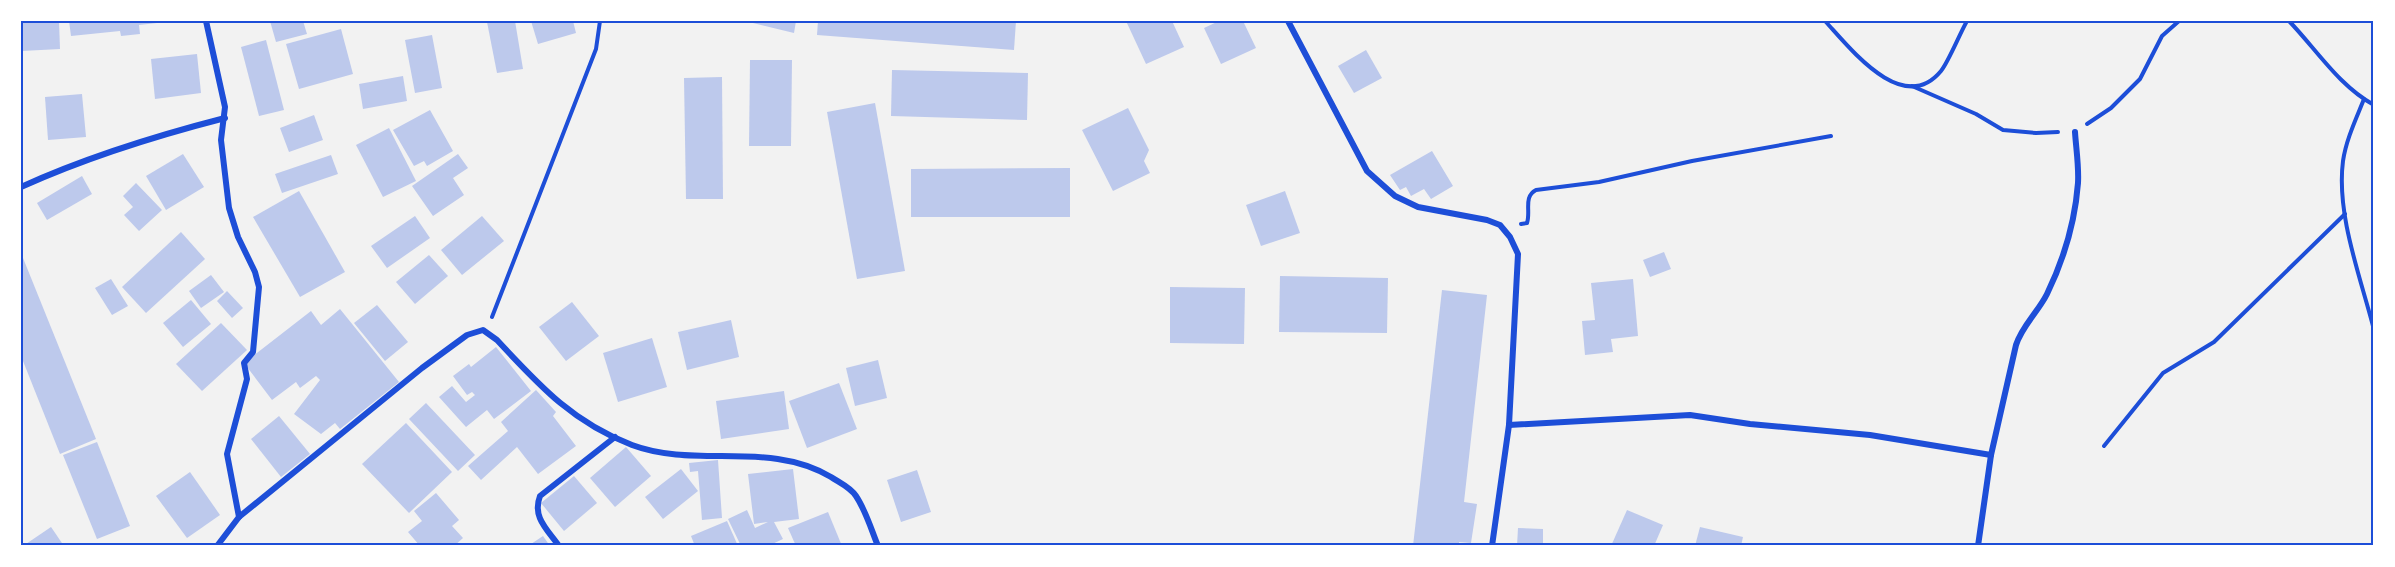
<svg xmlns="http://www.w3.org/2000/svg" width="2395" height="567" viewBox="0 0 2395 567" font-family="'Titillium Web',sans-serif">
<rect width="100%" height="100%" fill="#f2f2f2"/>
<g fill="#bdc9ec">
<polygon points="21,21 59,21 60,49 22,51"/>
<polygon points="69,21 157,21 157,23 139,25 140,34 121,36 120,31 71,36"/>
<polygon points="270,21 303,21 307,34 276,42"/>
<polygon points="515,21 523,69 497,73 487,22"/>
<polygon points="531,21 573,21 576,33 538,44"/>
<polygon points="745,21 796,21 794,33"/>
<polygon points="818,21 1016,21 1014,50 817,35"/>
<polygon points="1126,21 1172,21 1184,47 1146,64"/>
<polygon points="1219,21 1243,21 1256,48 1221,64 1204,28"/>
<polygon points="341,29 353,74 299,89 286,44"/>
<polygon points="432,35 442,88 415,93 405,40"/>
<polygon points="266,40 284,110 259,116 241,47"/>
<polygon points="1366,50 1382,78 1354,93 1338,66"/>
<polygon points="197,54 201,93 155,99 151,59"/>
<polygon points="750,60 792,60 791,146 749,146"/>
<polygon points="892,70 1028,73 1027,120 891,116"/>
<polygon points="403,76 407,101 363,109 359,84"/>
<polygon points="722,77 723,199 686,199 684,78"/>
<polygon points="82,94 86,137 48,140 45,97"/>
<polygon points="875,103 905,271 857,279 827,112"/>
<polygon points="1128,108 1149,150 1144,161 1150,173 1113,191 1082,130"/>
<polygon points="430,110 453,151 427,166 424,161 414,166 393,130"/>
<polygon points="314,115 323,140 289,152 280,128"/>
<polygon points="389,128 416,181 383,197 356,145"/>
<polygon points="1432,151 1453,186 1431,199 1424,189 1411,196 1406,187 1400,190 1390,175"/>
<polygon points="183,154 204,187 166,210 146,176"/>
<polygon points="458,154 468,168 453,178 464,195 433,216 412,186"/>
<polygon points="331,155 338,174 282,193 275,174"/>
<polygon points="1070,168 1070,217 911,217 911,169"/>
<polygon points="82,176 92,194 47,220 37,203"/>
<polygon points="136,183 162,210 139,231 124,215 133,207 123,196"/>
<polygon points="299,191 345,272 300,297 253,217"/>
<polygon points="1285,191 1300,233 1261,246 1246,205"/>
<polygon points="415,216 430,238 387,268 371,246"/>
<polygon points="482,216 504,241 462,275 441,250"/>
<polygon points="181,232 205,259 146,313 122,287"/>
<polygon points="1664,252 1671,269 1650,277 1643,260"/>
<polygon points="21,253 96,439 60,454 21,356"/>
<polygon points="429,255 448,276 415,304 396,282"/>
<polygon points="211,275 224,292 201,308 189,291"/>
<polygon points="1280,276 1388,278 1387,333 1279,332"/>
<polygon points="111,279 128,306 112,315 95,288"/>
<polygon points="1633,279 1638,336 1611,339 1613,352 1585,355 1582,321 1595,320 1591,283"/>
<polygon points="1170,287 1245,288 1244,344 1170,343"/>
<polygon points="1442,290 1487,295 1464,502 1477,504 1471,543 1459,542 1459,546 1413,546"/>
<polygon points="227,291 243,308 232,318 217,301"/>
<polygon points="191,300 211,324 183,347 163,323"/>
<polygon points="572,302 599,336 566,361 539,327"/>
<polygon points="377,305 408,342 385,361 354,323"/>
<polygon points="340,309 399,382 340,429 335,423 321,434 294,414 320,380 316,376 300,388 296,382 272,400 244,363 311,311 321,325"/>
<polygon points="731,320 739,357 687,370 678,332"/>
<polygon points="221,323 247,350 202,391 176,364"/>
<polygon points="652,338 667,387 618,402 603,353"/>
<polygon points="496,347 531,391 494,419 487,410 466,427 439,397 452,386 466,402 475,395 472,392 467,395 453,376 469,364 471,367"/>
<polygon points="878,360 887,398 855,406 846,368"/>
<polygon points="839,383 857,429 807,448 789,401"/>
<polygon points="536,390 556,412 553,416 576,446 538,474 517,447 481,480 468,466 508,431 501,422"/>
<polygon points="784,391 789,429 721,439 716,401"/>
<polygon points="426,403 475,455 458,471 409,419"/>
<polygon points="279,416 310,454 281,477 251,439"/>
<polygon points="406,423 452,472 409,513 362,464"/>
<polygon points="97,442 130,526 97,539 63,455"/>
<polygon points="626,447 651,476 615,507 590,478"/>
<polygon points="718,460 722,518 702,520 698,471 690,472 689,463"/>
<polygon points="681,469 698,491 663,519 645,497"/>
<polygon points="793,469 799,519 774,522 783,539 768,546 741,546 728,519 747,510 755,528 768,522 754,524 748,474"/>
<polygon points="917,470 931,512 901,522 887,480"/>
<polygon points="190,472 220,515 187,538 156,496"/>
<polygon points="574,476 597,503 564,531 541,503"/>
<polygon points="436,493 459,520 452,526 463,538 454,546 420,546 408,532 422,521 414,511"/>
<polygon points="1627,510 1663,525 1654,546 1611,546"/>
<polygon points="828,512 842,546 796,546 788,528"/>
<polygon points="727,521 738,546 695,546 691,536"/>
<polygon points="51,527 64,546 23,546"/>
<polygon points="1700,527 1743,537 1741,546 1695,546"/>
<polygon points="1518,528 1543,529 1543,546 1517,546"/>
<polygon points="543,536 550,546 528,546"/>
</g>
<g fill="none" stroke-linecap="round" stroke-linejoin="round">
<g stroke="#1d4ed8" stroke-width="4">
<path d="M 1825,21 C 1850,48 1903,117 1941,71 C 1949,61 1960,33 1967,21"/>
<path d="M 2289,21 C 2316,49 2339,86 2374,105"/>
<polyline points="1912,86 1976,114 2003,130 2036,133 2058,132"/>
<path d="M 2364,99 C 2356,119 2346,140 2343,161 C 2336,215 2361,278 2374,330"/>
<polyline points="2087,124 2111,108 2140,79 2162,36 2179,21"/>
<path d="M 1521,224 L 1527,223 C 1531,211 1523,197 1536,190 L 1599,182 L 1692,161 L 1831,136"/>
<polyline points="492,317 596,49 600,21"/>
<polyline points="2104,446 2163,373 2214,342 2345,214"/>
</g>
<g stroke="#1d4ed8" stroke-width="6">
<polyline points="206,21 225,107 221,140 229,208 238,237 255,272 259,287 253,352 244,363 247,379 227,454 239,517"/>
<polyline points="1288,21 1367,171 1395,196 1418,207 1487,220 1500,225 1510,237 1518,254 1509,425 1492,546"/>
<path d="M 21,187 C 87,157 155,136 225,118"/>
<polyline points="1509,425 1690,415 1750,424 1870,435 1991,455"/>
<path d="M 217,546 L 239,517 L 422,368 L 467,335 L 483,330 L 497,340 C 539,385 572,422 632,445 C 696,469 770,440 831,477 C 840,483 850,487 856,496 C 866,511 871,529 878,546"/>
<path d="M 559,546 C 547,529 532,517 540,496 L 615,437"/>
<path d="M 1978,546 L 1991,455 L 2016,345 C 2022,326 2038,312 2047,294 C 2064,259 2075,222 2078,183 C 2079,166 2076,148 2075,132"/>
</g>
</g>
<rect width="2395" height="567" fill="none" stroke="#ffffff" stroke-width="45"/>
<rect x="22" y="22" width="2350" height="522" fill="none" stroke="#1d4ed8" stroke-width="2"/>
</svg>
